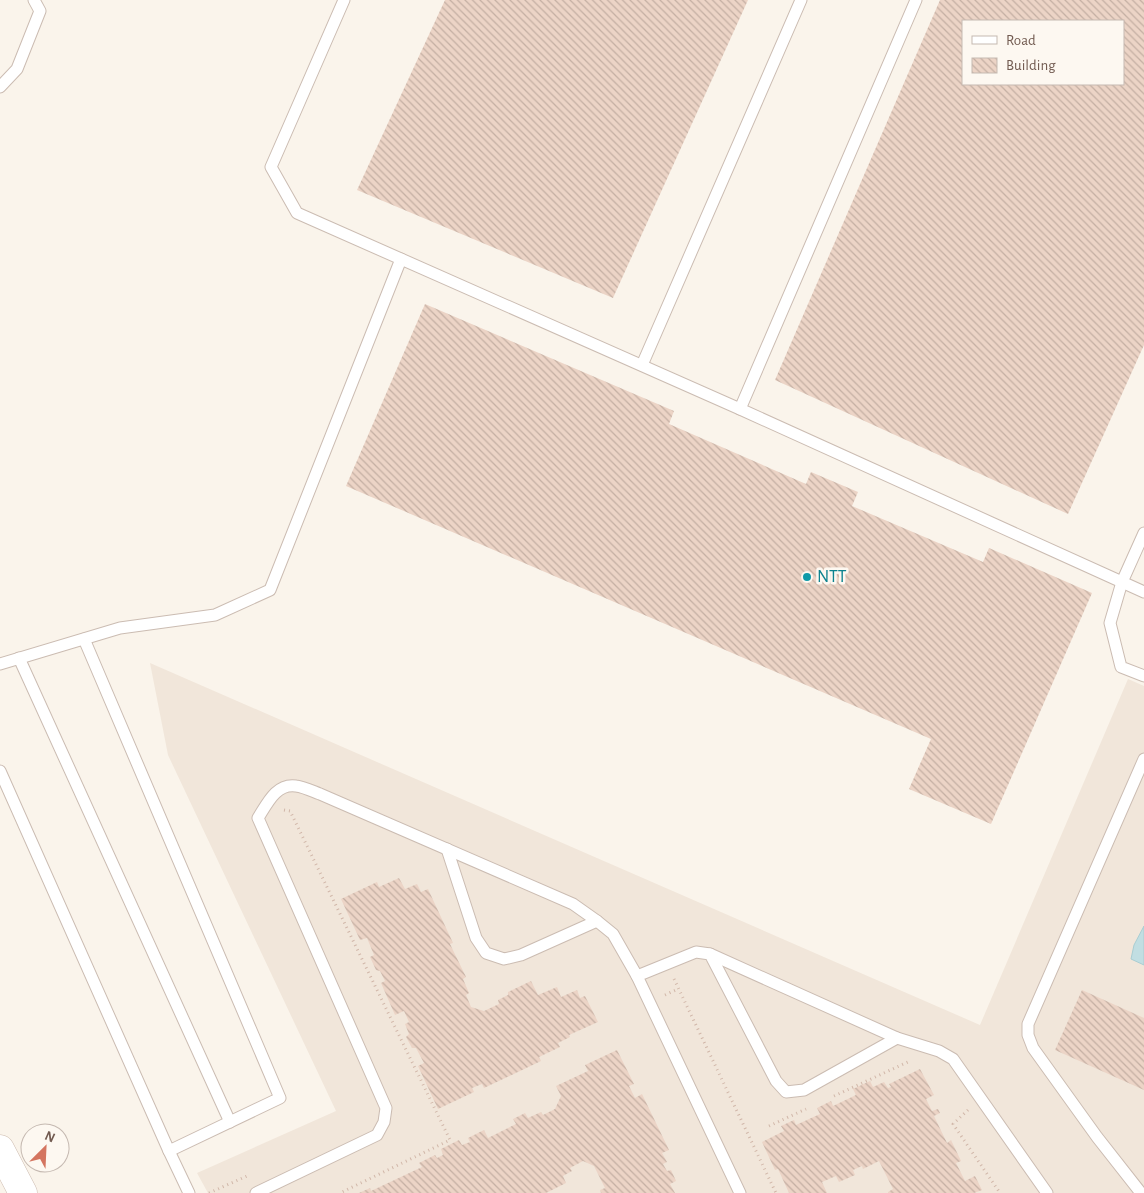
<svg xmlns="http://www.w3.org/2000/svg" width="1144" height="1193" viewBox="0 0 1144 1193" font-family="'Alegreya Sans',sans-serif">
<defs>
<pattern id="building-back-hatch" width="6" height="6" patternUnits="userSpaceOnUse" patternTransform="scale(1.25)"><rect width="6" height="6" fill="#ecd4c6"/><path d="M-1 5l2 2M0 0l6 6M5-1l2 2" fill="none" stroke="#c4afa3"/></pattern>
</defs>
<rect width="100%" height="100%" fill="#faf4eb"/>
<polygon fill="#f1e6da" points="150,663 980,1025 1128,679 1144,686 1144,1193 208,1193 197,1173 336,1111 168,755"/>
<polygon fill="#c1dee2" stroke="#a9cdd2" points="1144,926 1144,965 1131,959 1134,945"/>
<g fill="url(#building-back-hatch)" fill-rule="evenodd">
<polygon points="445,0 748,0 613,298 357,190"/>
<path d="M 940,0 L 1144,0 L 1144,345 L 1068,514 L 775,380 ZM 963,21 L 1123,21 L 1123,84 L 963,84 Z"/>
<polygon points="425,304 674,411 669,424 806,484 811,472 858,492 852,506 983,562 989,548 1092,593 991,824 909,789 931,739 346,486"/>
<polygon points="399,878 405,889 417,884 421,892 428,889 453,943 450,944 466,977 463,979 469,993 466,995 471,1007 484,1011 499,1004 498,1000 508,995 508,992 531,981 538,995 557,987 561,997 577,990 580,998 585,996 598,1022 569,1035 570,1037 558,1043 560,1047 539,1057 541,1061 484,1088 482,1084 472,1088 474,1092 438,1109 418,1066 424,1063 416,1048 412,1048 406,1037 409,1034 405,1024 409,1022 404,1011 395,1015 381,983 385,981 380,971 376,970 370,957 374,955 367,938 360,940 341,899 377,882 379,887"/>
<polygon points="1082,990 1144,1018 1144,1090 1055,1050"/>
<polygon points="617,1050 634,1084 629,1086 635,1098 642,1094 669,1150 662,1153 667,1162 663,1164 667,1171 671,1170 676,1181 670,1184 675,1193 601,1193 600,1190 605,1188 594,1166 583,1161 570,1168 572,1171 563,1176 566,1183 546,1193 359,1193 370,1188 371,1191 422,1167 419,1163 435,1155 437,1158 443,1155 441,1149 459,1140 462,1145 470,1142 468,1138 484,1130 488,1138 516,1124 513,1119 525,1113 528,1118 541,1112 543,1115 555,1109 561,1096 556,1086 588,1071 585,1065"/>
<polygon points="920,1069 934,1095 926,1099 932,1111 938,1109 940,1113 934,1116 947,1143 951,1140 961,1161 956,1163 965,1181 975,1176 982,1190 974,1193 888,1193 888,1192 893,1189 879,1161 863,1169 862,1166 853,1170 855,1175 839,1182 836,1176 822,1182 827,1193 789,1193 778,1169 775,1170 762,1142 784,1131 781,1126 794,1120 796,1125 820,1114 817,1108 831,1101 833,1106 856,1095 853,1089 870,1081 873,1087 884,1082 888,1088 891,1087 889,1084"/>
</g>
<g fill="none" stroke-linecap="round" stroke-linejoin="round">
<defs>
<g id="service">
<polyline points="344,0 271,167 297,213 740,409 1144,592"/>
<polyline points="0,87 17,69 40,11 34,0"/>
<polyline points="642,365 801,0"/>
<polyline points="740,409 916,0"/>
<polyline points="1144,533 1122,582 1110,623 1121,667 1144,676"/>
<polyline points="19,658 230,1122"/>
<polyline points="0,664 120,628 215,615 270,590 401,259"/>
<polyline points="0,771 169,1151 280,1098 84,639"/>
<polyline points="447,849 476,938 486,953 504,959 521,955 597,921"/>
<polyline points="710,954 897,1038"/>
<polyline points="169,1151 189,1193"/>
<path d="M 256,1193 L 377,1135 L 384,1122 L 386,1108 L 258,818 C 267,804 276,783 296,786 C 304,787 312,791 320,794 L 573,904 L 597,921 L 613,934 L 637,976"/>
<polyline points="740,1193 637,976 696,952 710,954 776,1081 786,1092 804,1090 897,1038 939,1051 953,1059 1047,1193"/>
<polyline points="1141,1193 1097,1137 1033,1048 1028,1035 1028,1024 1144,759"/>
</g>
<polyline id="secondary" points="0,1149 23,1193"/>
</defs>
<use href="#service" stroke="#cbbcb2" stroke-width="13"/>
<use href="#secondary" stroke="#cdbcb0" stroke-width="29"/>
<g stroke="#d1b7a9" stroke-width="3" stroke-dasharray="1 4" stroke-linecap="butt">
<polyline points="284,810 290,811 450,1140 340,1193"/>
<polyline points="674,979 776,1193"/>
<polyline points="665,995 678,989"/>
<polyline points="834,1096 910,1061"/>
<polyline points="968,1110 953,1124 1000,1193"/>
<polyline points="769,1126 806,1109"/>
<polyline points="209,1193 247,1176"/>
</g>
<use href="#service" stroke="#fff" stroke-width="11"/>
<use href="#secondary" stroke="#fff" stroke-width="28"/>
</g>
<circle fill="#0f9aa8" stroke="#fdf8f1" stroke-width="2" cx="807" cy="577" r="5"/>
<g text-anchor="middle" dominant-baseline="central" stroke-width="5" stroke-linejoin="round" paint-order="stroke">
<g font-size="18" fill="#0d838f" stroke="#fdf8f1" text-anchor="start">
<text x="817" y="577">NTT</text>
</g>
</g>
<rect x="962" y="20" width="162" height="65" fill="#fdf8f1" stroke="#c5b9b1"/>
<rect x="972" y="36" width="25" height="8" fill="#ffffff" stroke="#c5b9b1"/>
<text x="1006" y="45" font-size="15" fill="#725b51">Road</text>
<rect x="972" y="58" width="25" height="15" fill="url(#building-back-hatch)" stroke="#c5b9b1"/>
<text x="1006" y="70" font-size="15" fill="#725b51">Building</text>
<g transform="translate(45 1148) rotate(24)"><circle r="24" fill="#fdf8f1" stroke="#c5b9b1"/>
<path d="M0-4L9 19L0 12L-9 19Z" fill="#d47560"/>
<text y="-8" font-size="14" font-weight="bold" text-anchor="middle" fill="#725b51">N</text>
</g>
</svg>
